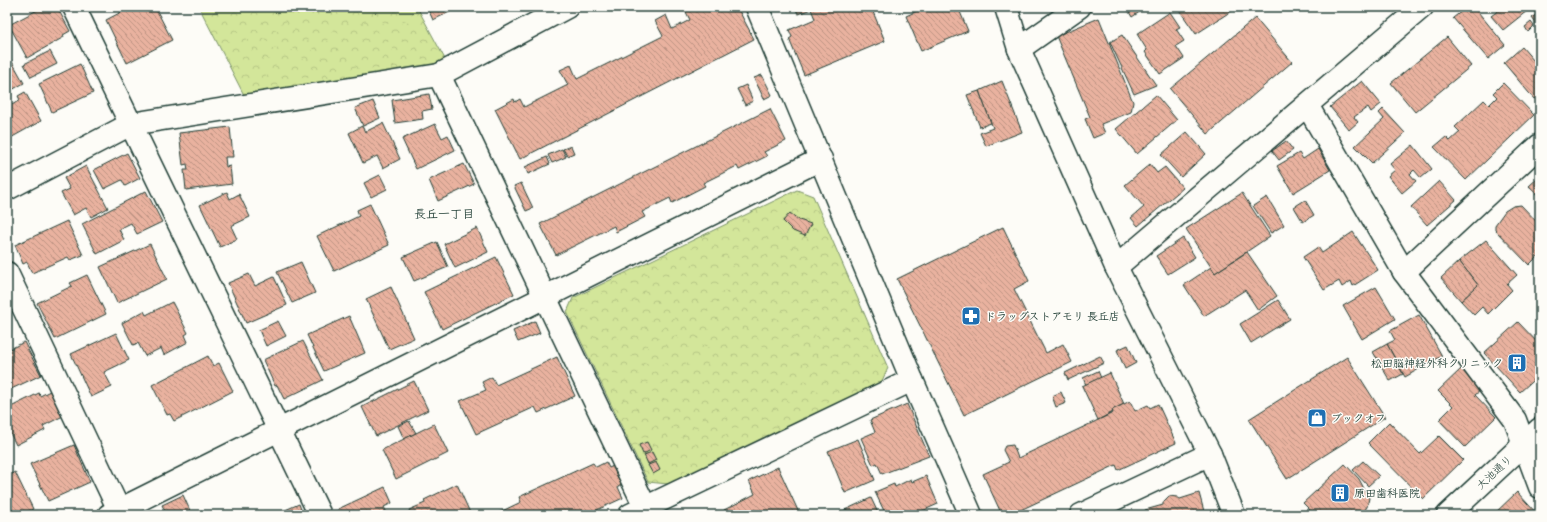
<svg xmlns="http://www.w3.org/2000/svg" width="1547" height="522" viewBox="0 0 1547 522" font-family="Delius,'Klee One',sans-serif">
<defs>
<pattern id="park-crowns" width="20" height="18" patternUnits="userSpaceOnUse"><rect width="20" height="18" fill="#d3e69a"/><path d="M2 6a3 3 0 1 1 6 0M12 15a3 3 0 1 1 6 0" fill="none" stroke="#b5c685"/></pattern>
<pattern id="building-back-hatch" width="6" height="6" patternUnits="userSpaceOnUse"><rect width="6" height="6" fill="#e9b29f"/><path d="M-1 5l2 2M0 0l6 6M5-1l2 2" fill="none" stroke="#bc9282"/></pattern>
</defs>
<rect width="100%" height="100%" fill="#fdfcf7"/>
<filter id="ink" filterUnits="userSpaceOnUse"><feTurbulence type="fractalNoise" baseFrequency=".025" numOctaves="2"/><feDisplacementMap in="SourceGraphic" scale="8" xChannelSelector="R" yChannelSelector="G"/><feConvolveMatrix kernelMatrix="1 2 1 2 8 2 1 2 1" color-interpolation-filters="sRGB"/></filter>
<g filter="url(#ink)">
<g fill="url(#park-crowns)" stroke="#799267">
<polygon points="199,7 417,7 446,61 433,73 245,97"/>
<polygon points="797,190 813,196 888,368 879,387 668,484 648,482 567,312 573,298"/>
</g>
<g fill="url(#building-back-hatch)" stroke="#1f3d34">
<polygon points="43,7 57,7 70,31 63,35 64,37 27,58 9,25"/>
<polygon points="131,7 155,7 172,40 127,63 106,20"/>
<polygon points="427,7 460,7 433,20"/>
<polygon points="690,7 737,7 754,39 520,159 495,109 514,99 515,102 520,99 524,107 568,85 560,70 571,65 577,79 663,36 655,21 666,15 672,29 690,20 685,10"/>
<polygon points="795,7 871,7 885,41 804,75 789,39 792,37 789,30 815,19 811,9 798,14"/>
<polygon points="926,7 958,7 968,31 921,51 906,16"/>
<polygon points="1126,7 1147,7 1132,17"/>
<polygon points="1177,7 1231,7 1233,10 1196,34"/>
<polygon points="1467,7 1474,7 1505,45 1488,59 1453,18"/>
<polygon points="1503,7 1532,7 1503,30 1491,16"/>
<polygon points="1540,11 1540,24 1538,26 1532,18"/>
<polygon points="1170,12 1180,27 1176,29 1184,41 1176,46 1184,58 1160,74 1145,52 1147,50 1137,34"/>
<polygon points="1099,18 1133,102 1131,112 1101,124 1105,133 1093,138 1085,119 1090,117 1056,36"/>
<polygon points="1255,18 1292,62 1208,134 1170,89"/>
<polygon points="1531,22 1534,26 1528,32 1525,27"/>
<polygon points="1122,35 1156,85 1134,94 1110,42"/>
<polygon points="1447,37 1471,66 1415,112 1391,83"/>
<polygon points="1540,40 1540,48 1536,43"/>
<polygon points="1522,47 1540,68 1540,95 1534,99 1504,63"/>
<polygon points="50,51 57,64 31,77 24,64"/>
<polygon points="10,58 24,83 10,91 7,87 7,59"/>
<polygon points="80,64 93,93 52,112 39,84"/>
<polygon points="762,75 772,95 764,99 754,78"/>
<polygon points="1002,81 1022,132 986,146 980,133 993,128 979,91"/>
<polygon points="1362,81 1381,104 1371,112 1368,107 1354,117 1358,122 1349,130 1330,107"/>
<polygon points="1503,83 1534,115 1466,180 1434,147 1446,137 1450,141 1460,132 1455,127 1484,100 1489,105 1497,97 1493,93"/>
<polygon points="746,85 753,101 745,105 737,89"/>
<polygon points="979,91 991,123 980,127 967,95"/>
<polygon points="25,92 41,121 7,140 7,108 20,100 18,96"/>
<polygon points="429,94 432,109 422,111 423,119 395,123 392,100"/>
<polygon points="1156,95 1177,120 1137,154 1116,129"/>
<polygon points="373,101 380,118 363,126 355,108"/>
<polygon points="770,109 786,141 764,152 767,156 739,170 737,166 703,183 705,186 672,203 670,198 642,212 645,217 616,232 614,226 556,255 540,224"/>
<polygon points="1383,109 1405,133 1372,163 1355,146 1384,119 1379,113"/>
<polygon points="383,123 400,159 383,168 377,156 363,163 349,133 362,126 365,132"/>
<polygon points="435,124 442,138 448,135 455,150 416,169 402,139"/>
<polygon points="230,127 233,157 225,157 226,167 230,166 232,184 186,190 184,170 188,170 187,164 183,165 179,133"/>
<polygon points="1187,132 1206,154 1181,177 1161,155"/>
<polygon points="1286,141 1293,150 1279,160 1272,151"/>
<polygon points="1413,145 1432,169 1421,178 1414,170 1410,174 1416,181 1402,193 1388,176 1395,170 1390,164"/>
<polygon points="571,146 574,153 567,156 563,149"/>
<polygon points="562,149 566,157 552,163 548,155"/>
<polygon points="1318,149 1330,170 1293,193 1277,166 1299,153 1303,159"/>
<polygon points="127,153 140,178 125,186 122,180 104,189 94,170"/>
<polygon points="547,157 550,164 528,174 525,167"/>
<polygon points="464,164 474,184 438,201 429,180"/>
<polygon points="1150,164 1157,173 1165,167 1183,188 1138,226 1131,218 1144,207 1125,185"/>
<polygon points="86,166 108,208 91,217 86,208 73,215 61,193 70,189 64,178"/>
<polygon points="380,175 387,189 371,197 364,183"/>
<polygon points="1540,176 1540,198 1529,186"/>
<polygon points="1439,181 1456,200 1427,225 1411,207"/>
<polygon points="521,183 533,208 526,211 514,186"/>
<polygon points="146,191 162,222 137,234 131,223 119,229 124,240 97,254 82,224"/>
<polygon points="227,192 230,199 239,194 250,217 231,226 237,239 220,247 200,205"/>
<polygon points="1242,193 1270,236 1215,273 1186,229"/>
<polygon points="1267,197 1284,225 1271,233 1253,206"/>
<polygon points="1305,200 1314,215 1303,222 1294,207"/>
<polygon points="370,204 389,245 334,271 317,236 359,216 357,210"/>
<polygon points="1521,205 1540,225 1540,254 1529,265 1495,230 1495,225 1505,211 1513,206"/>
<polygon points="790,213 799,220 811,224 805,236 793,231 783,221"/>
<polygon points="67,221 83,255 70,260 68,257 32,273 27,262 23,264 15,245"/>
<polygon points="1003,227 1029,281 1014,289 1046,353 1063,344 1072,362 964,415 897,279"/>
<polygon points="477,228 488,252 455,268 444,244"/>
<polygon points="1353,232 1378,270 1353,286 1351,281 1342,287 1339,281 1324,290 1303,257 1318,247 1322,253"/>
<polygon points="1183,238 1195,257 1168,274 1156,256"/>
<polygon points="1486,240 1517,275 1507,284 1512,290 1488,314 1482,307 1474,315 1461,301 1478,285 1459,261"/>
<polygon points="437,242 448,267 414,281 403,257"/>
<polygon points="150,244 167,279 117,303 100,267"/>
<polygon points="1247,252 1277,296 1258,310 1245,290 1204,316 1184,285 1211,267 1215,273"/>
<polygon points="496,257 514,294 442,329 424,292"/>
<polygon points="1459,261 1478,285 1461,301 1441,278"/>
<polygon points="301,262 315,293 292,303 277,272"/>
<polygon points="249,274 255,286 274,277 287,305 246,323 228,283"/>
<polygon points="87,275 106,314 55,339 37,303 72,286 70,283"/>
<polygon points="391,287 414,338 389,349 366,299"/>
<polygon points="1376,287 1395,319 1362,339 1343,306"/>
<polygon points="1278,300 1290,319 1251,343 1240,324"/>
<polygon points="172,302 188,333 185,335 188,342 164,355 161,348 145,356 138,343 133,345 122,323 144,311 146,315"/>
<polygon points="1419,315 1442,356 1405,377 1387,344 1395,340 1390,331"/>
<polygon points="349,316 365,353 324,371 307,335"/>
<polygon points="278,321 286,336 266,346 259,330"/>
<polygon points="535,321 540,333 518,342 513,331"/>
<polygon points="1518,322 1540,345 1540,374 1520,392 1484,353"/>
<polygon points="116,333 129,360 104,372 112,387 91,397 71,354"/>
<polygon points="303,341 323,380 284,399 277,385 275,386 263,360"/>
<polygon points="24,342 41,375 7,391 7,343 10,349"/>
<polygon points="1387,344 1403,374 1390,381 1373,352"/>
<polygon points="1128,345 1136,363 1125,369 1117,350"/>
<polygon points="208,356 213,366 219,363 233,391 174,421 170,414 167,415 152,385"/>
<polygon points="1100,356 1104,363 1068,380 1065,373"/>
<polygon points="557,357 575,396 538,413 535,407 476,434 460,401 486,390 482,382 492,377 496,385"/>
<polygon points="1347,357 1385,417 1287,479 1249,419"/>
<polygon points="1461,369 1481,390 1475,395 1496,417 1465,447 1439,420 1453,406 1438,391"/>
<polygon points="1098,371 1101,378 1086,385 1083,378"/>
<polygon points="1110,373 1124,404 1112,410 1113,412 1098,420 1082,386"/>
<polygon points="414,381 428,410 376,436 362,407"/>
<polygon points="52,390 65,415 43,426 45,430 16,445 7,427 7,409 39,393 40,396"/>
<polygon points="1061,392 1066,403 1056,407 1052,396"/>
<polygon points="1130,401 1135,411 1148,405 1150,408 1158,404 1176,443 1118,470 1116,465 1010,515 1002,515 983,474 1009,462 1003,450 1005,446 1013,445 1018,458 1113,413 1112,410"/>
<polygon points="907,404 929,456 882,474 877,463 873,465 861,438 875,432 870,420"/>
<polygon points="409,421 416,433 404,439 398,426"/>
<polygon points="1389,422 1420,454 1439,436 1463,460 1423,499 1368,443"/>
<polygon points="434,424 448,453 396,479 382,450"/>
<polygon points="858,439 875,480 845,493 828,451"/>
<polygon points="647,442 651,450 643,454 639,445"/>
<polygon points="74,445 90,482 48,501 30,464"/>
<polygon points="652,452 656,460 648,464 644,455"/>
<polygon points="1363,461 1379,476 1368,486 1353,470"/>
<polygon points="606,462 609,468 613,466 621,485 618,487 623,498 586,515 499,515 498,513 521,502 519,497 593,463 596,467"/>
<polygon points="656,462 660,470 653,474 648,465"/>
<polygon points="1345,464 1359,479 1369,498 1367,507 1361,515 1315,515 1303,503"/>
<polygon points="778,467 800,515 726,515 724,510 755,494 749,481"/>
<polygon points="15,472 33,509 20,515 7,515 7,476"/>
<polygon points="926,476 938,504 913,515 886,515 875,492 894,484 895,487 911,479 912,482"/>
<polygon points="457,484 471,515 411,515 409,510 425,503 424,500"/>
<polygon points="385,487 392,503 384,507 388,515 341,515 338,509"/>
<polygon points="1517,492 1538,515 1493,515"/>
<polygon points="1199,493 1205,515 1146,515 1145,510 1163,505 1163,502 1169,496 1177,497 1180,499"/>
<polygon points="183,495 192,515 167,515 162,505"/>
<polygon points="871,498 879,515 834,515"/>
<polygon points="299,504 302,512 295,515 285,515 283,511"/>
</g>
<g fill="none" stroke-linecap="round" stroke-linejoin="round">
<defs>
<g id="street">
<polyline points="74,7 320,515"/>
<polyline points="757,7 912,380 971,515"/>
<polyline points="1019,49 1079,7"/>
<polyline points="439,75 649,515"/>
<polyline points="1307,105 1404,272 1515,420 1540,487"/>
<polyline points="7,189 131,124 439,75 567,7"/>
<polyline points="1116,267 1422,7"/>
<polyline points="1404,272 1540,145"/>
<polyline points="7,273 119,510"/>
<polyline points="109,515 821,159"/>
<polyline points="630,515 912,380"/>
<polyline points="1081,515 1210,454"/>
</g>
<g id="secondary">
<polyline points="1006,7 1019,49 1116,267 1210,454 1234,515"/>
<polyline points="1448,515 1540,429"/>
</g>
</defs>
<use href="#street" stroke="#1f3d34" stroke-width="25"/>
<use href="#secondary" stroke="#1f3d34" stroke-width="25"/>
<use href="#street" stroke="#fdfcf7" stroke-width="22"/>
<use href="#secondary" stroke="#fdfcf7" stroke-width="22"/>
</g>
</g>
<defs>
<symbol id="pharmacy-square" viewBox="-11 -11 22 22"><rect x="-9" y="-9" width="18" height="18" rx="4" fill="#1f6fb2" stroke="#fdfcf7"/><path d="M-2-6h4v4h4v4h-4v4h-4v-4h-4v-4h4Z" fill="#fff"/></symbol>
<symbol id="building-square" viewBox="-11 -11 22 22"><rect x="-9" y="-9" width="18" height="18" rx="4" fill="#1f6fb2" stroke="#fdfcf7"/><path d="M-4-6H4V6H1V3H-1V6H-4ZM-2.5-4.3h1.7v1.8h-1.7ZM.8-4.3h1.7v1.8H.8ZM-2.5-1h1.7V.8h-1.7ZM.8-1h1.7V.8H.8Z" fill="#fff"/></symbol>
<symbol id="shop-square" viewBox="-11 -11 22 22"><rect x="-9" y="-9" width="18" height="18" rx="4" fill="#1f6fb2" stroke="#fdfcf7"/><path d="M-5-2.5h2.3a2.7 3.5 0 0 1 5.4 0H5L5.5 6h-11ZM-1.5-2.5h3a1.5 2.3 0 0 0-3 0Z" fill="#fff"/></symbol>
</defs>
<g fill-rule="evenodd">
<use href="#pharmacy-square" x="960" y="305" width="22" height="22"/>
<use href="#building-square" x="1506" y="352" width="22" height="22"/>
<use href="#shop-square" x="1306" y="407" width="22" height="22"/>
<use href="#building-square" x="1329" y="482" width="22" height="22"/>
</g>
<g text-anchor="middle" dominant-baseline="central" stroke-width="3" stroke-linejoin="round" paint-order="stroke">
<g font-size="11" font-weight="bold" fill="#1f3d34" stroke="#fdfcf7" text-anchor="start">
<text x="985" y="316">ドラッグストアモリ 長丘店</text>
<text x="1503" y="363" text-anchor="end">松田脳神経外科クリニック</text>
<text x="1331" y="418">ブックオフ</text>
<text x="1354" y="493">原田歯科医院</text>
</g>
<g font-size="11" fill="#1f3d34" stroke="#fdfcf7">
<text transform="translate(1494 472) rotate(-43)">大池通り</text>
</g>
<g font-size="12" font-weight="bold" fill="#1f3d34" stroke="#fdfcf7">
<text x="444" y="213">長丘一丁目</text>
</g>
</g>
<rect width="1547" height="522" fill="none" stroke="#fdfcf7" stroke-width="24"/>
<rect x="12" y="12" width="1523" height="498" fill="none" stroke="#1f3d34" stroke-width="1.5" filter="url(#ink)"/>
</svg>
